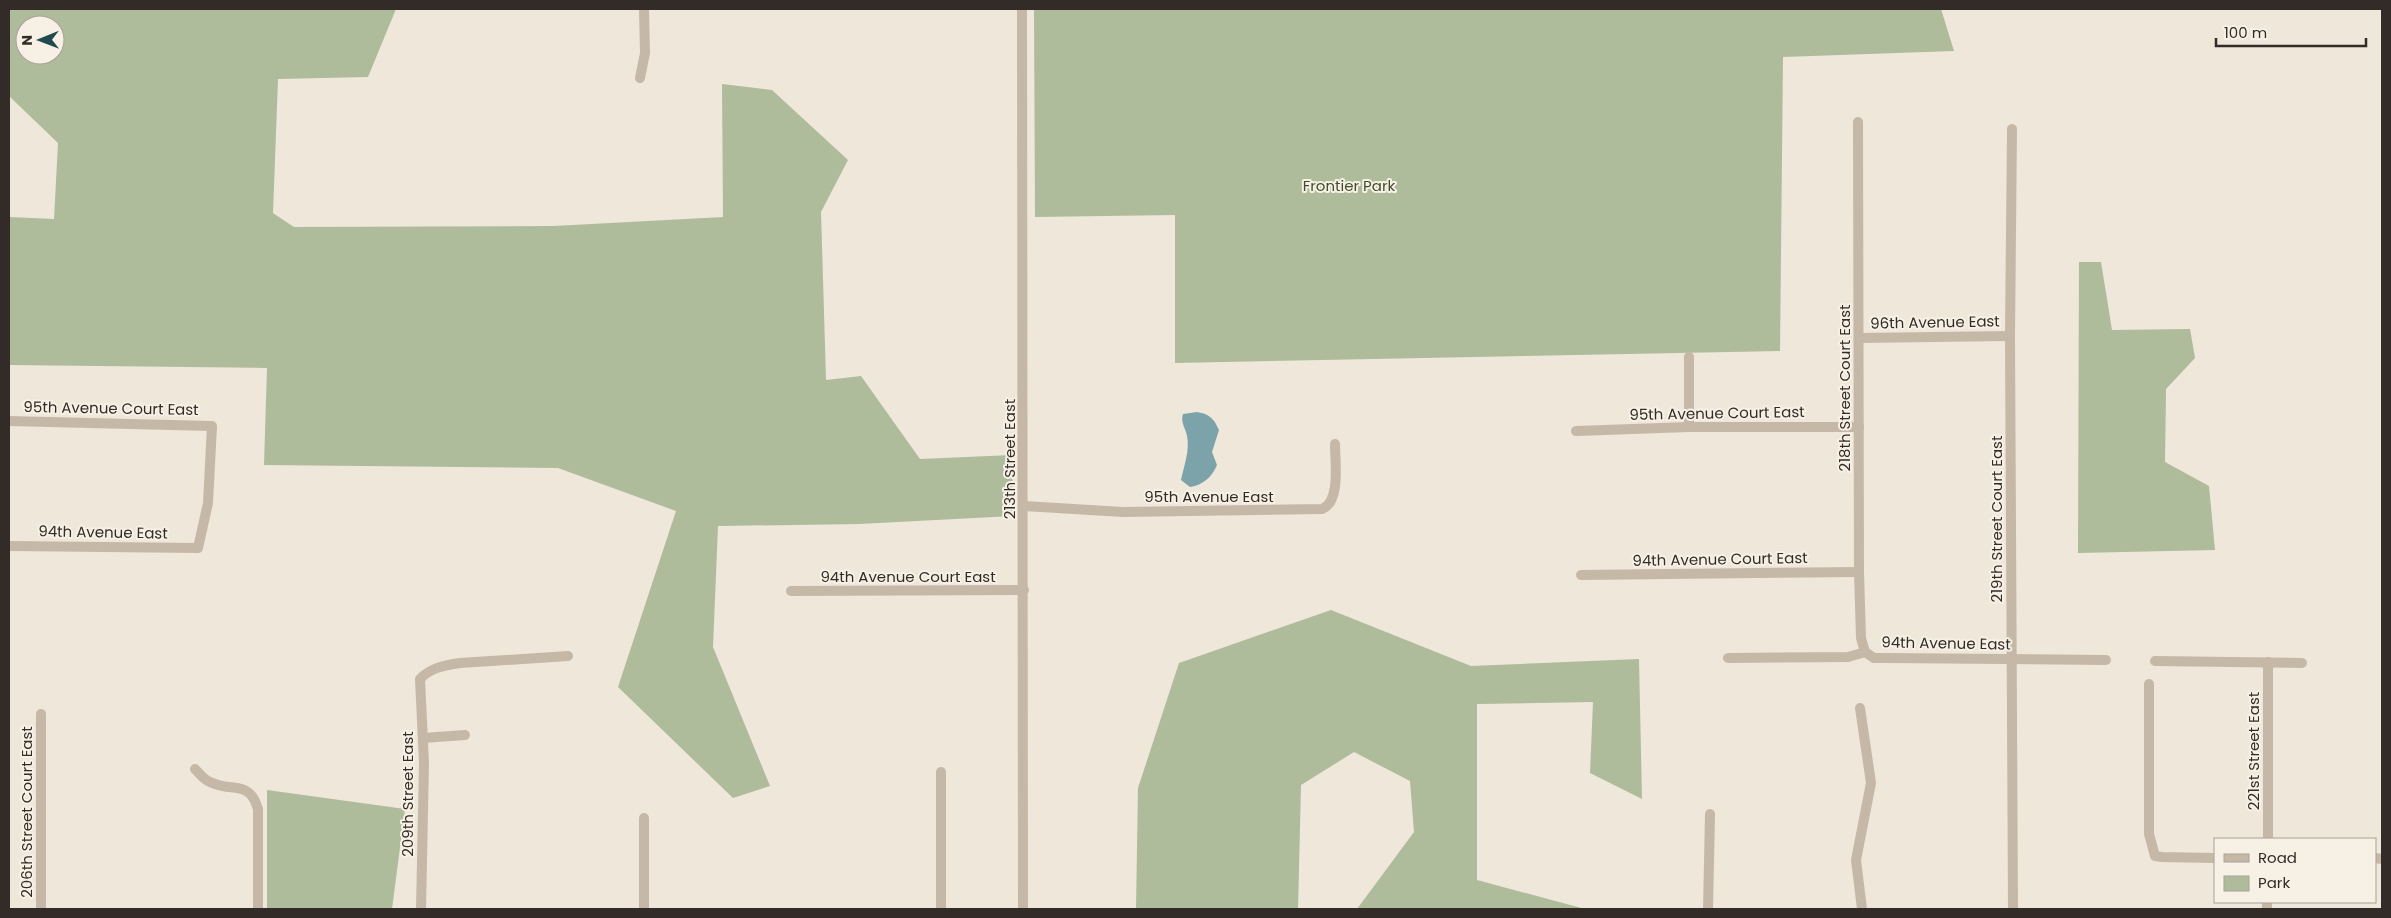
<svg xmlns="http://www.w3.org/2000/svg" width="2391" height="918" viewBox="0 0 2391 918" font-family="Poppins,sans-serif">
<rect width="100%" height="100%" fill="#efe7d9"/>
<g fill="#aebc9b" fill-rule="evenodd">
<path d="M 9,9 L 396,9 L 368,77 L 278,79 L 273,213 L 294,227 L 554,226 L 723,217 L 722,84 L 772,90 L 848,160 L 821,212 L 826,380 L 861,376 L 920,459 L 1012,455 L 1013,516 L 859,524 L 718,526 L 713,647 L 770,786 L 733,798 L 618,687 L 676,511 L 558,468 L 264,465 L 267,368 L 9,365 L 9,217 L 54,219 L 58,143 L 9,96 ZM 25,25 L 55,25 L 55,55 L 25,55 Z"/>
<polygon points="1034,9 1941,9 1954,51 1783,57 1780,351 1175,363 1175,215 1035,217"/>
<polygon points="2079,262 2101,262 2112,330 2190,329 2195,358 2166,389 2165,462 2209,486 2215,550 2078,553"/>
<polygon points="1331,610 1471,666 1639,659 1642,799 1590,773 1593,702 1477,704 1477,880 1585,909 1357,909 1414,832 1410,781 1354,752 1301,785 1298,909 1136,909 1138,788 1179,663"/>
<polygon points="267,790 405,809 392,909 267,909"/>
</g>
<path fill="#7ba3a9" d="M 1197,412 C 1210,414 1214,419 1219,430 L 1212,452 L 1217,465 C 1212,477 1203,485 1190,487 L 1181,480 C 1184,466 1190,450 1187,436 C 1186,429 1180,422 1183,414 Z"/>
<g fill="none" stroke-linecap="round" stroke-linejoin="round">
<g stroke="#c6b8a7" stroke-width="10">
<polyline points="1022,9 1023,909"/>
<polyline points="640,78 645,53 644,9"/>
<polyline points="1858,122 1859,572 1861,638 1865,652"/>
<polyline points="2012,129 2010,336 2013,909"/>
<polyline points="1859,338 2010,336"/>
<polyline points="9,421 212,426 208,503 198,548 9,546"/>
<polyline points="1689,427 1689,357"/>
<polyline points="1576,431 1689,427 1859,427"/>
<path d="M 1024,506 L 1123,512 L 1322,509 C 1341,502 1335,461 1335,444"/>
<polyline points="1581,575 1859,572"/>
<polyline points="791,591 1024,590"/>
<polyline points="1728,658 1848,657 1865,652 1874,658 1884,658 2106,660"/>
<polyline points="2155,661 2302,663"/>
<polyline points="2268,662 2268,839"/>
<polyline points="2149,684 2149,834 2155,856 2162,857 2215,858"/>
<polyline points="1860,708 1871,783 1856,860 1862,909"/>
<polyline points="41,714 41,909"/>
<polyline points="423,738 465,735"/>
<path d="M 195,769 C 200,774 204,780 210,782 C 232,793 249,779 258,809 L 258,909"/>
<polyline points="644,818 644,909"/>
<polyline points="2375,858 2382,859"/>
<polyline points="2267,902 2267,909"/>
<path d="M 421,909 L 424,763 L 420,679 C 430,668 445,665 460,663 L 568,656"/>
<polyline points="941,909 941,772"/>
<polyline points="1708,909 1710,814"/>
</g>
</g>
<g text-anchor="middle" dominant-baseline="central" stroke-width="4" stroke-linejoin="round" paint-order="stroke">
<g font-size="15" fill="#3f4f2d" stroke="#f7f0e5">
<text x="1349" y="185">Frontier Park</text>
</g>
<g font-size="15" fill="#332b27" stroke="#f7f0e5">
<text transform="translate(1935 322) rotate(-1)">96th Avenue East</text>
<text transform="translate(1844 388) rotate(-90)">218th Street Court East</text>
<text transform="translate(111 408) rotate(1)">95th Avenue Court East</text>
<text transform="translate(1717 413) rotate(-1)">95th Avenue Court East</text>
<text transform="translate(1009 459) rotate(-90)">213th Street East</text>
<text x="1209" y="496">95th Avenue East</text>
<text transform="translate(1996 519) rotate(-90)">219th Street Court East</text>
<text transform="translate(103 532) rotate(1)">94th Avenue East</text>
<text transform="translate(1720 559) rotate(-1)">94th Avenue Court East</text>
<text x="908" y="576">94th Avenue Court East</text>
<text transform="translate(1946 643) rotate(1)">94th Avenue East</text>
<text transform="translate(2253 751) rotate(-90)">221st Street East</text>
<text transform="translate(407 794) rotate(-90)">209th Street East</text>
<text transform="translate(26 812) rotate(-90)">206th Street Court East</text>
</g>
</g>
<rect width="2391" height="918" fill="none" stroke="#332b27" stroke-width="20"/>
<rect x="2214" y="838" width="162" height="65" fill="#f7f0e5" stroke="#a9a199"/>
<rect x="2224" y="854" width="25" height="8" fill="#c6b8a7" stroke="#a9a199"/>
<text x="2258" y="863" font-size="15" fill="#332b27">Road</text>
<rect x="2224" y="876" width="25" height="15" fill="#aebc9b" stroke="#a9a199"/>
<text x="2258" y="888" font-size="15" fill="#332b27">Park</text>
<g transform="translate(40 40) rotate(269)"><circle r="24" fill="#f7f0e5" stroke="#a9a199"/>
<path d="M0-4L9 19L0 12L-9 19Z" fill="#204950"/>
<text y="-8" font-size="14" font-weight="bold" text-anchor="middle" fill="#332b27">N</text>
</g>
<path d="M2216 38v8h150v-8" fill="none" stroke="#332b27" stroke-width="2.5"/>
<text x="2224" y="38" font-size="15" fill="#332b27" stroke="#f7f0e5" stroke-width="4" paint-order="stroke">100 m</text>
</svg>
